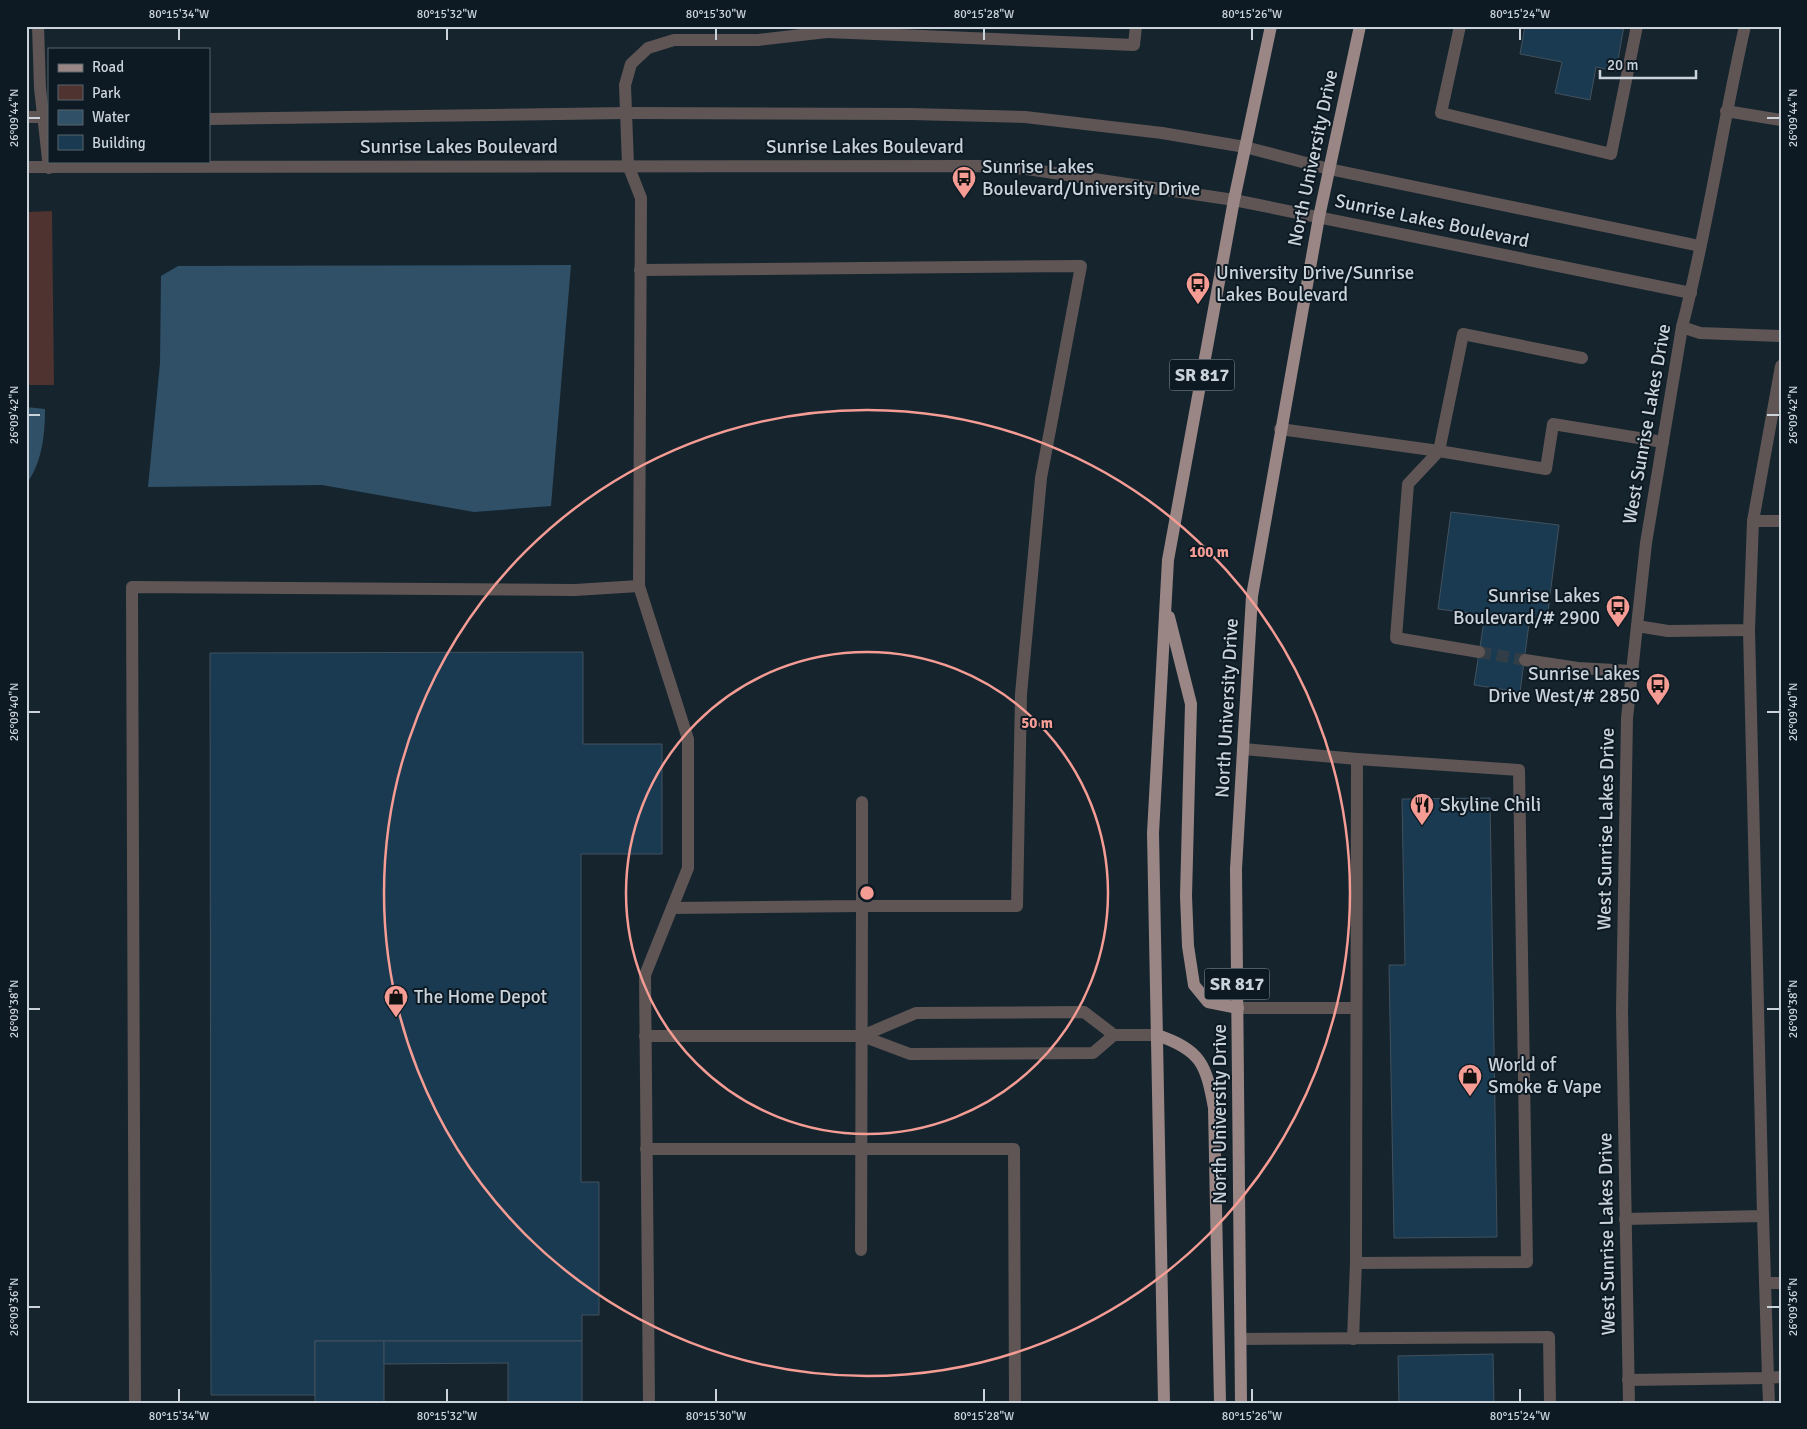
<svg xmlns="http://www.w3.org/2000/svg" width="1807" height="1429" viewBox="0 0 1807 1429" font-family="Signika,sans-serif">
<rect width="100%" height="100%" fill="#16242e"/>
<polygon fill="#4e3330" points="52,211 54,385 26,385 26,212"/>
<g fill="#2f5067">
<polygon points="571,265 551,506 474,512 322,485 148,487 160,363 161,276 178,266"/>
<path d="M 26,407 L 45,409 C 45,434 42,464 26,484 Z"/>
</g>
<g fill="#193a50" stroke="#42515d">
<polygon points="1525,26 1624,26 1616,71 1596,67 1590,100 1555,93 1562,62 1520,54"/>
<polygon points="1451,512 1559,525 1547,619 1530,616 1520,692 1474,685 1485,615 1438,609"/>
<polygon points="583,652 583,744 662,744 662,854 581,854 581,1182 599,1182 599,1315 582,1315 582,1341 315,1341 315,1395 211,1395 210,653"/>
<polygon points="1490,798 1497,1237 1394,1238 1389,965 1405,965 1402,799"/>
<rect x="315" y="1341" width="69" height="62"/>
<polygon points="384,1341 582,1341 582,1403 508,1403 508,1363 384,1364"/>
<polygon points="1493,1354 1494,1403 1399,1403 1398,1356"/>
</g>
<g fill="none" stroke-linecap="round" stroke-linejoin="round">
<polyline stroke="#313e48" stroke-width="12" stroke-dasharray="12 6" stroke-linecap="butt" points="1479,652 1525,660"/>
<g stroke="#5e5554" stroke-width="12">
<polyline points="38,26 40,88 49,168"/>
<polyline points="828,26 827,32 1134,45 1136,26"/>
<polyline points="1460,26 1441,113 1611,154 1637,26"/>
<polyline points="1726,111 1781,120"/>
<polyline points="26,117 49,117"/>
<polyline points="209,119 626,113 911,114 1025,117 1162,133 1245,147 1329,169 1700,246"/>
<polyline points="26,167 978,166 1027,169 1234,200 1691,293"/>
<polyline points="640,270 1081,266 1041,478 1021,694 1017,906 862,906 861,1250"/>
<polyline points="1682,327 1700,333 1781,336"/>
<polyline points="1280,429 1439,451 1546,469 1553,424 1663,442"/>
<polyline points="1753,521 1781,521"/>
<polyline points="1637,626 1668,631 1749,630 1753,521 1781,366"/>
<polyline points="1479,652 1396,638 1408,484 1439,451 1463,334 1582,358"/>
<polyline points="1525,660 1578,668 1632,671"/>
<polyline points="1243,749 1357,759 1519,770 1527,1262 1356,1263 1353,1339"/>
<polyline points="672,908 862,906 862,802"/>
<polyline points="1238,1008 1356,1008"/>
<polyline points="645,1036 862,1036 910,1054 1093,1053 1114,1035"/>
<polyline points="862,1036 916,1013 1084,1012 1114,1035 1157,1035"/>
<polyline points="646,1149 1014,1149 1015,1403"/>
<polyline points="1625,1219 1763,1216 1749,630"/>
<polyline points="1356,1263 1357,759"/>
<polyline points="1765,1283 1781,1283"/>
<polyline points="1241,1339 1549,1337 1550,1403"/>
<polyline points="1628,1380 1768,1378 1763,1216"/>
<polyline points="135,1403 132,587 575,590 639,586"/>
<polyline points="649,1403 645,975 688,868 688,739 639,586 641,198 628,165 625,85 631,64 648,48 674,40 758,40 827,32"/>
<path d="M 1629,1403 L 1622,1010 L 1627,718 L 1646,543 L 1682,327 C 1708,228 1722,126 1745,26"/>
<polyline points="1769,1403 1768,1378 1781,1377"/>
</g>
<g stroke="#9a8785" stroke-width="12">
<polyline points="1169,617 1191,704 1186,896 1188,946 1194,985 1208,1002 1238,1008"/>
<path d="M 1157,1035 C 1201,1050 1206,1064 1214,1108 L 1220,1403"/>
<polyline points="1164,1403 1153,833 1168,560 1234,200 1271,26"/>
<polyline points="1241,1403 1236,869 1252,596 1319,217 1360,26"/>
</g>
</g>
<path fill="none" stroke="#cad3da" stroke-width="2" d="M 179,28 L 179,40M 447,28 L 447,40M 716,28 L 716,40M 984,28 L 984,40M 1252,28 L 1252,40M 1520,28 L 1520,40M 28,118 L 40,118M 1767,118 L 1780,118M 28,415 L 40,415M 1767,415 L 1780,415M 28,712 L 40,712M 1767,712 L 1780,712M 28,1009 L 40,1009M 1767,1009 L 1780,1009M 28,1307 L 40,1307M 1767,1307 L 1780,1307M 179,1389 L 179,1402M 447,1389 L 447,1402M 716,1389 L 716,1402M 984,1389 L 984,1402M 1252,1389 L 1252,1402M 1520,1389 L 1520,1402"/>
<g fill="none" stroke="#f59c94" stroke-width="2.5">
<circle cx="867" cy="893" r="241"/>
<circle cx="867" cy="893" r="483"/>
</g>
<defs>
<symbol id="bus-pin" viewBox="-11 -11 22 30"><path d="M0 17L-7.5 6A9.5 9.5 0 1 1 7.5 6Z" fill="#f59c94" stroke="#0d1a24"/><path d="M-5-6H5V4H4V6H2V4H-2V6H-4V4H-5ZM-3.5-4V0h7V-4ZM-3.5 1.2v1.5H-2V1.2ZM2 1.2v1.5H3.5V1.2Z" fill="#111"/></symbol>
<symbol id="restaurant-pin" viewBox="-11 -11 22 30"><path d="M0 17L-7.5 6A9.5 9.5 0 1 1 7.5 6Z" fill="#f59c94" stroke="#0d1a24"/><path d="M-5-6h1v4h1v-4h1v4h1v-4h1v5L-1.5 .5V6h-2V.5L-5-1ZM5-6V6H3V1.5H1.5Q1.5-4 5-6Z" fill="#111"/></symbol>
<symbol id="shop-pin" viewBox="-11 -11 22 30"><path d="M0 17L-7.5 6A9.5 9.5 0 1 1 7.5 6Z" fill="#f59c94" stroke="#0d1a24"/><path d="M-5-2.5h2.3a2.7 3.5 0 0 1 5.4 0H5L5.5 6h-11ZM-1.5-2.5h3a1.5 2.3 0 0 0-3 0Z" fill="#111"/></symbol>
</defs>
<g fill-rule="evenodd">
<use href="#bus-pin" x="950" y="164" width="28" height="38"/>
<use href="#bus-pin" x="1184" y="270" width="28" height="38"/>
<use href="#bus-pin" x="1604" y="593" width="28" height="38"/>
<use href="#bus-pin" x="1644" y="671" width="28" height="38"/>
<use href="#restaurant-pin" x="1408" y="791" width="28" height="38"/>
<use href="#shop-pin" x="382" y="983" width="28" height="38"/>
<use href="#shop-pin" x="1456" y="1062" width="28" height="38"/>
</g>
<g text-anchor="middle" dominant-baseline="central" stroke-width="4" stroke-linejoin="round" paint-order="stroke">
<g fill="#0d1a24" stroke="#919ca3" stroke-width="1">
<rect x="1169.5" y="359.5" width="65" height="31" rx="4"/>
<rect x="1204.5" y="968.5" width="65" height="31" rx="4"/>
</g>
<g font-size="18" font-weight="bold" fill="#cad3da">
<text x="1202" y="375">SR 817</text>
<text x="1237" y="984">SR 817</text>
</g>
<g font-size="19" fill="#cad3da" stroke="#0d1a24">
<text x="459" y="147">Sunrise Lakes Boulevard</text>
<text x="865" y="147">Sunrise Lakes Boulevard</text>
<text transform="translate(1313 158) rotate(-78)">North University Drive</text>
<text transform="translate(1432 221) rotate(12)">Sunrise Lakes Boulevard</text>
<text transform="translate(1647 424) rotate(-80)">West Sunrise Lakes Drive</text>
<text transform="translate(1227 708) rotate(-87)">North University Drive</text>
<text transform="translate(1606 829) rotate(-89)">West Sunrise Lakes Drive</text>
<text transform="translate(1220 1114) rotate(-90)">North University Drive</text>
<text transform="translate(1607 1234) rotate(-91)">West Sunrise Lakes Drive</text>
</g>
<g font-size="19" fill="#cad3da" stroke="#0d1a24" text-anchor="start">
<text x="982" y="167">Sunrise Lakes<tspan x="982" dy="22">Boulevard/University Drive</tspan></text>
<text x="1216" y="273">University Drive/Sunrise<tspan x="1216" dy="22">Lakes Boulevard</tspan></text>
<text x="1600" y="596" text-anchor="end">Sunrise Lakes<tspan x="1600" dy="22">Boulevard/# 2900</tspan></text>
<text x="1640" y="674" text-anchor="end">Sunrise Lakes<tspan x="1640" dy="22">Drive West/# 2850</tspan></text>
<text x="1440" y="805">Skyline Chili</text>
<text x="414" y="997">The Home Depot</text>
<text x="1488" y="1065">World of<tspan x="1488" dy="22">Smoke &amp; Vape</tspan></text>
</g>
</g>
<circle cx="867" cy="893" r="8" fill="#f59c94" stroke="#0d1a24" stroke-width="2.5"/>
<g font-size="15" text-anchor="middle" font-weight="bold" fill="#f59c94" stroke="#0d1a24" stroke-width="4" stroke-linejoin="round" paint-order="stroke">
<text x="1209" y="557">100 m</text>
<text x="1037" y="728">50 m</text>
</g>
<rect width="1807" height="1429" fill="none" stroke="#0d1a24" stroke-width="55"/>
<rect x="48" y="48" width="162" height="115" fill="#0d1a24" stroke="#59646d"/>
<rect x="58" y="64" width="25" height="8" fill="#9a8785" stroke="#59646d"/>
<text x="92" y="72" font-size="15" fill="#cad3da">Road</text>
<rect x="58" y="85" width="25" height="15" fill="#4e3330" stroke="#59646d"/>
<text x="92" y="98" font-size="15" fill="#cad3da">Park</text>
<rect x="58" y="110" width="25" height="15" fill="#2f5067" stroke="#59646d"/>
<text x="92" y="122" font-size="15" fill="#cad3da">Water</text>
<rect x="58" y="135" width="25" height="15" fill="#193a50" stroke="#59646d"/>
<text x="92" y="148" font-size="15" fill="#cad3da">Building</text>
<path d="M1600 70v8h96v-8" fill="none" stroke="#cad3da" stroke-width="2.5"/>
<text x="1607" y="70" font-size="15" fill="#cad3da" stroke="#0d1a24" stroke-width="4" paint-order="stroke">20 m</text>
<rect x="28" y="28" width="1752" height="1374" fill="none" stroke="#cad3da" stroke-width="2"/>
<g font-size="12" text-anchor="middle" fill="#cad3da">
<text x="179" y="18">80°15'34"W</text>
<text x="447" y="18">80°15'32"W</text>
<text x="716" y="18">80°15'30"W</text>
<text x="984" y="18">80°15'28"W</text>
<text x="1252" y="18">80°15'26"W</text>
<text x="1520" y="18">80°15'24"W</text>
<text transform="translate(14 118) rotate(-90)" y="4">26°09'44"N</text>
<text transform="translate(1793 118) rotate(-90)" y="4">26°09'44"N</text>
<text transform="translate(14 415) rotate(-90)" y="4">26°09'42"N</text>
<text transform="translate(1793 415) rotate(-90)" y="4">26°09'42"N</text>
<text transform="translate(14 712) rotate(-90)" y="4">26°09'40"N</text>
<text transform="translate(1793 712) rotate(-90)" y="4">26°09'40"N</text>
<text transform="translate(14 1009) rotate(-90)" y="4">26°09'38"N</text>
<text transform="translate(1793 1009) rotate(-90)" y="4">26°09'38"N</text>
<text transform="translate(14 1307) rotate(-90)" y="4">26°09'36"N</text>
<text transform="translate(1793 1307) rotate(-90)" y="4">26°09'36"N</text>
<text x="179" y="1420">80°15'34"W</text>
<text x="447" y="1420">80°15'32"W</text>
<text x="716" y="1420">80°15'30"W</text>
<text x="984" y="1420">80°15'28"W</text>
<text x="1252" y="1420">80°15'26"W</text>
<text x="1520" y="1420">80°15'24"W</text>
</g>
</svg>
